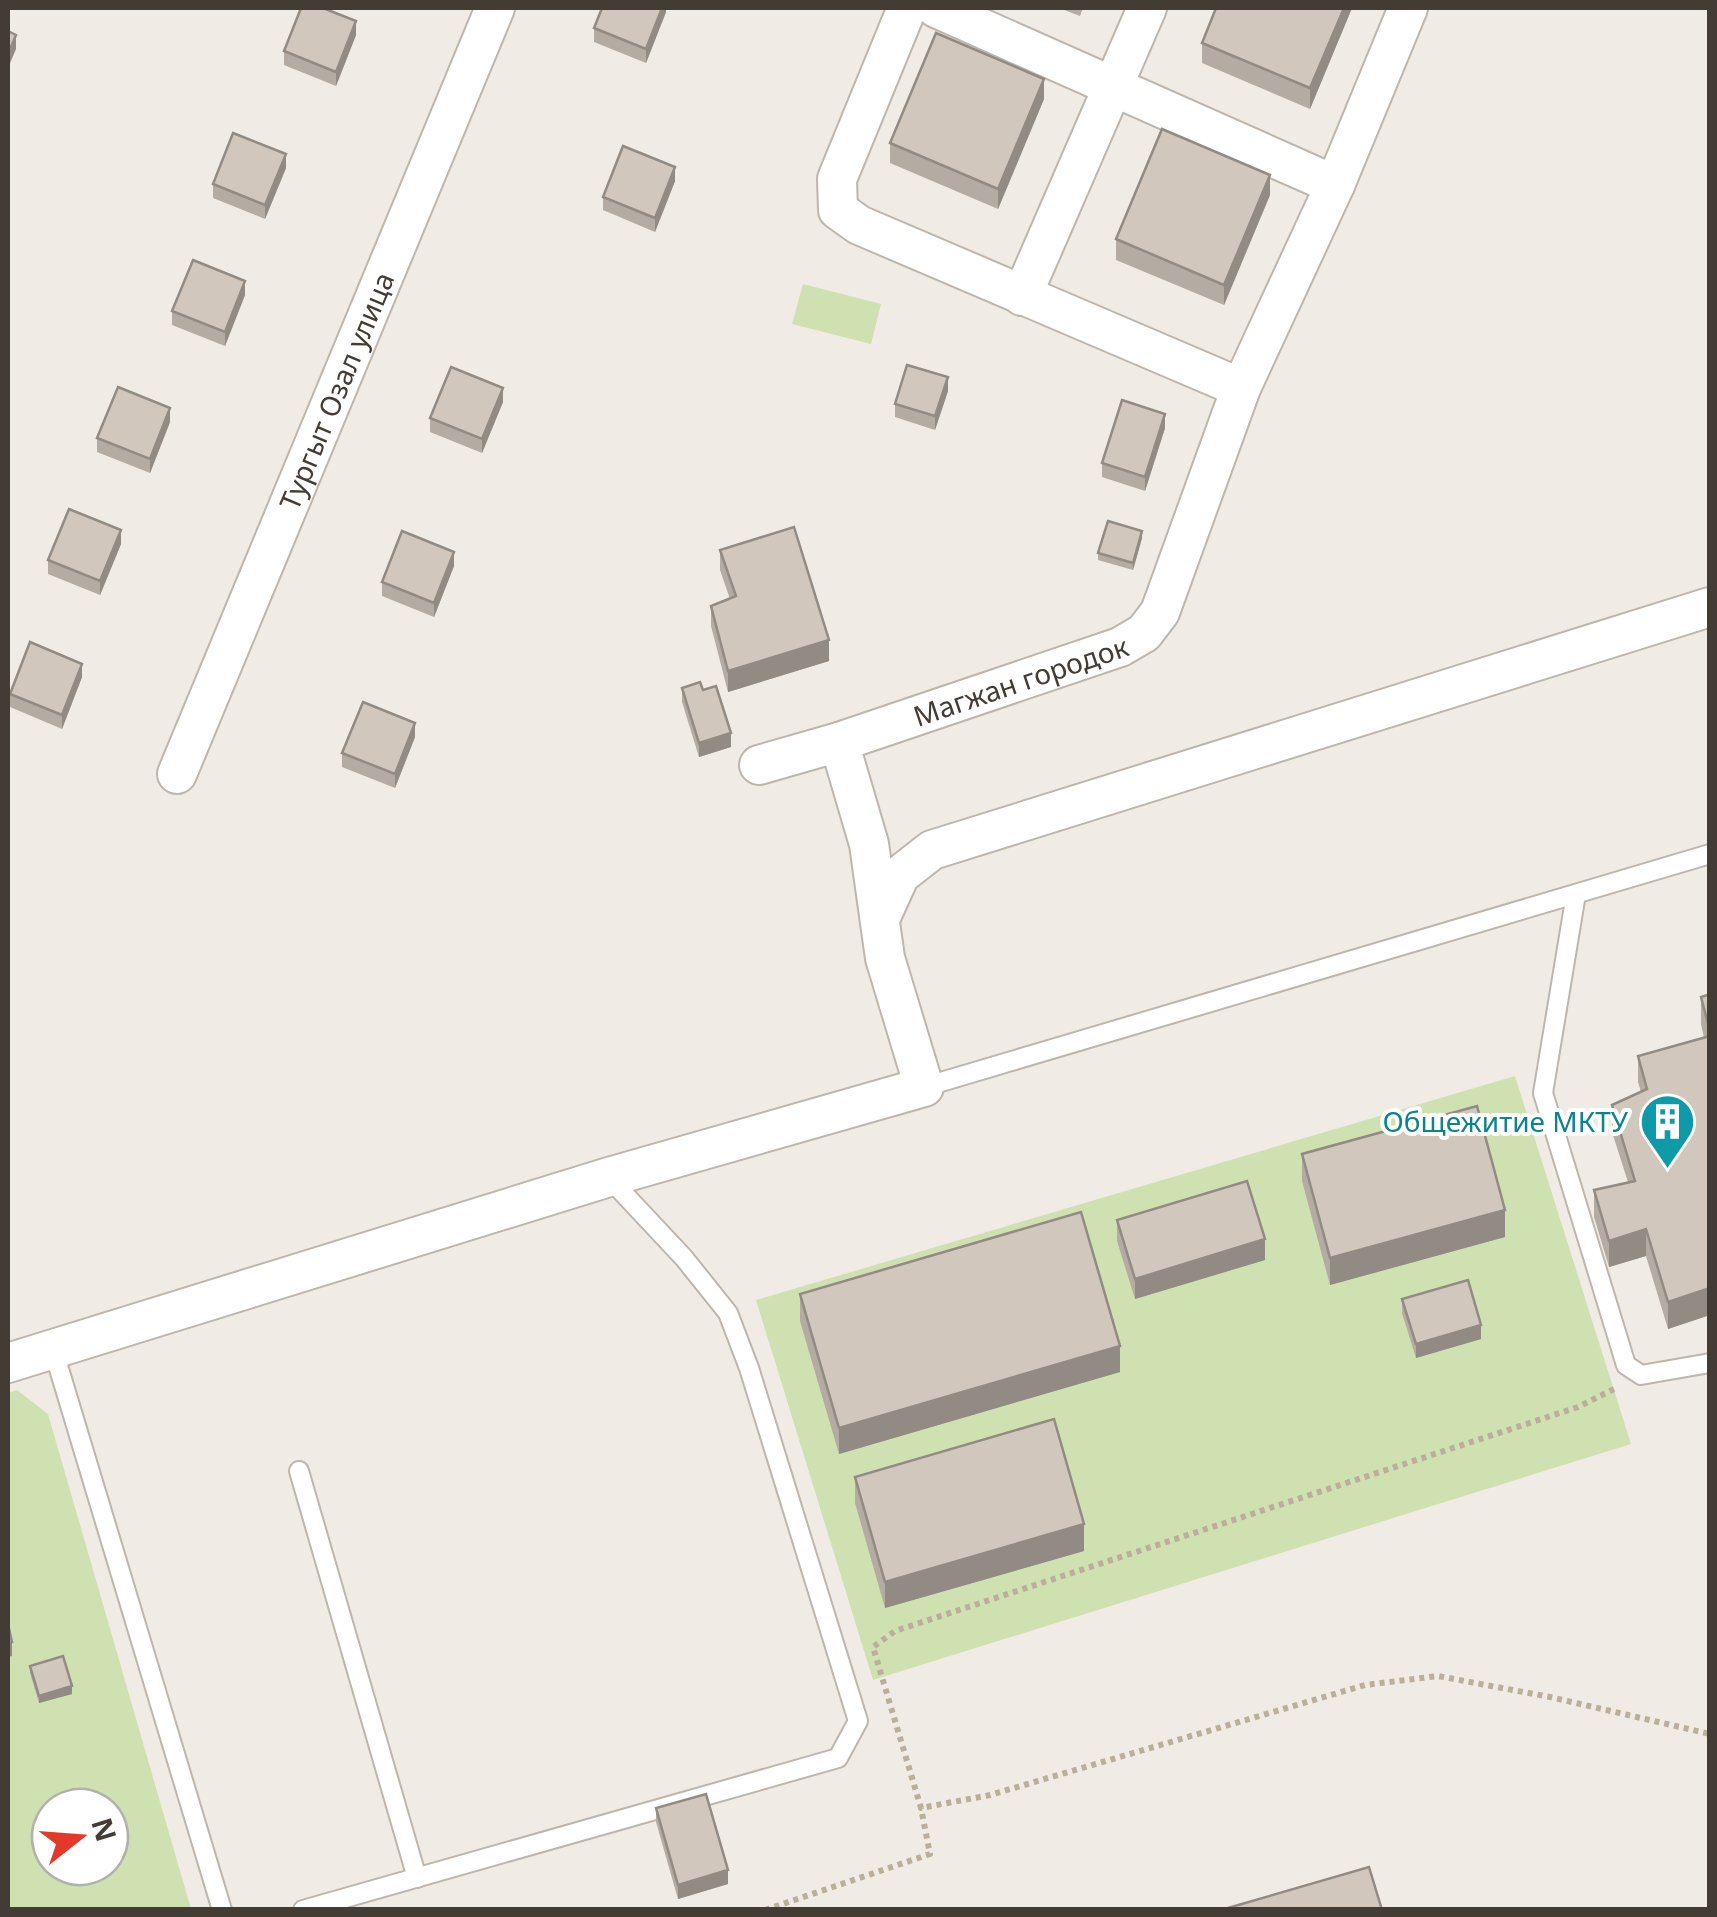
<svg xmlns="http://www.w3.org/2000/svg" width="1717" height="1917" viewBox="0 0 1717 1917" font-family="'Noto Sans',sans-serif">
<rect width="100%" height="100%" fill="#f0ece5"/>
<g fill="#cfe1b1" fill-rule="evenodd">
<polygon points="803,284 881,304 871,344 792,324"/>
<polygon points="1515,1076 1631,1444 873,1680 756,1300"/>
<path d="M 17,1390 L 48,1414 L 191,1909 L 8,1910 L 8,1393 ZM 50,1807 L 110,1807 L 110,1867 L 50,1867 Z"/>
</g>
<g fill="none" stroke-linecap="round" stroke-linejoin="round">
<defs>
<g id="service">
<polyline points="1576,894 1543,1093 1626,1365 1641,1375 1710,1363"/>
<polyline points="924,1087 1710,854"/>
<polyline points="53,1349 222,1910"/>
<polyline points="299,1471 417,1878"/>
<polyline points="303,1910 838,1758 858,1721 749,1368 728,1313 684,1258 609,1178"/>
</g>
<g id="minor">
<polyline points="907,8 837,179 838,210 859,225 1241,388"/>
<polyline points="936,8 1335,185"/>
<polyline points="1022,296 1147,8"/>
<path id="s1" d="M 759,765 L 839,742 L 1120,647 L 1144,633 L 1160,612 L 1241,388 L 1335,185 L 1408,8"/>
<path id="s2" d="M 177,774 L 495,8"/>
<polyline points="880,919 900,875 932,850 1710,607"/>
<polyline points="8,1363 609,1177 924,1087 885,958 869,844 839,742"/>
</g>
</defs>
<use href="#service" stroke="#beb6ac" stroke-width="22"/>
<use href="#minor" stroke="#beb6ac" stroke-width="42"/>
<g stroke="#bbae9b" stroke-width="6" stroke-dasharray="5 5" stroke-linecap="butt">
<polyline points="1614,1389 1578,1407 895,1631 873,1647 921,1808 990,1795 1365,1685 1438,1676 1550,1697 1710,1734"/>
<polyline points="765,1910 930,1854 921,1808"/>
</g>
<use href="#service" stroke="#fff" stroke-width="18"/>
<use href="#minor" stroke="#fff" stroke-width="38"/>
</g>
<g fill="#b4aba2">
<polygon points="666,8 666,12 646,63 594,42 594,28"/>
<polygon points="1059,8 1083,8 1080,16"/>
<polygon points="1216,8 1352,8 1310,109 1202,63 1202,43"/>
<polygon points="356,35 336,86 284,65 284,51"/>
<polygon points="1044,99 998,209 890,163 890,143"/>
<polygon points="286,168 265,219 213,198 213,184"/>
<polygon points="675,181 655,232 603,210 603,197"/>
<polygon points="1270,195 1224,305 1116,260 1116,239"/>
<polygon points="245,295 225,346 172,325 172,311"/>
<polygon points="948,391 935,430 895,417 895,404"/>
<polygon points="503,402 482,453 430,432 430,418"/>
<polygon points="170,422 150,473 97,452 97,438"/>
<polygon points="1165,428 1145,491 1102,477 1102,463"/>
<polygon points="1142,538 1133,570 1098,560 1098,553"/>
<polygon points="121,544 100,595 48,574 48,560"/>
<polygon points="720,550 829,661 728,692 711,626 711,606 730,599 720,570"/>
<polygon points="454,566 434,617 382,596 382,582"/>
<polygon points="82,677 62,729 10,707 10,694"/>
<polygon points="682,688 703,690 731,747 699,757 682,702"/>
<polygon points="415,737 395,788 342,767 342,753"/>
<polygon points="1710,994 1710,1315 1668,1329 1646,1256 1609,1267 1594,1217 1594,1190 1628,1182 1612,1132 1612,1105 1641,1092 1638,1082 1638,1056 1704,1038 1701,1024 1701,997"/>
<polygon points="1302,1154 1505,1237 1330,1285 1302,1181"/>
<polygon points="1117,1220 1265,1260 1135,1299 1117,1241"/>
<polygon points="800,1294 1120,1372 839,1454 800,1321"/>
<polygon points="1402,1299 1481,1339 1416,1358 1402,1313"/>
<polygon points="855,1477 1084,1551 885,1608 855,1503"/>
<polygon points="30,1666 72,1694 39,1703 30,1673"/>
<polygon points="656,1808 728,1884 678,1899 656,1822"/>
</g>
<g fill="#928b84">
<polygon points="662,8 666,8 666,12 646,63 646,49"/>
<polygon points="1344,8 1352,8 1310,109 1310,88"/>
<polygon points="356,21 356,35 336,86 336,72"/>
<polygon points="16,35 16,49 8,68 8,54"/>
<polygon points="1044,79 1044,99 998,209 998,189"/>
<polygon points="286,154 286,168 265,219 265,205"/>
<polygon points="675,167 675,181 655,232 655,218"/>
<polygon points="1270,175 1270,195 1224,305 1224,285"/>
<polygon points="245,281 245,295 225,346 225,332"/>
<polygon points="948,377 948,391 935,430 935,416"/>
<polygon points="503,388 503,402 482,453 482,439"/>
<polygon points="170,408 170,422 150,473 150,459"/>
<polygon points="1165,414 1165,428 1145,491 1145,477"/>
<polygon points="121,530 121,544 100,595 100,581"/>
<polygon points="1142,531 1142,538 1133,570 1133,563"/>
<polygon points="454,552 454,566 434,617 434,603"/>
<polygon points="829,640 829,661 728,692 728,671"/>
<polygon points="82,664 82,677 62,729 62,715"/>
<polygon points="415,723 415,737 395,788 395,774"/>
<polygon points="731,733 731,747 699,757 699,743"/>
<polygon points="1505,1210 1505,1237 1330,1285 1330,1258"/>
<polygon points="1646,1229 1646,1256 1609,1267 1609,1241"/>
<polygon points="1265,1239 1265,1260 1135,1299 1135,1279"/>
<polygon points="1710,1288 1710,1315 1668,1329 1668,1302"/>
<polygon points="1481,1325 1481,1339 1416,1358 1416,1344"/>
<polygon points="1120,1346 1120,1372 839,1454 839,1428"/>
<polygon points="1084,1524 1084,1551 885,1608 885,1582"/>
<polygon points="12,1642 12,1656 8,1657 8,1643"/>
<polygon points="72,1686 72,1694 39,1703 39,1696"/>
<polygon points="728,1870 728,1884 678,1899 678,1885"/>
</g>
<g fill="#d1c7bc" stroke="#928b84" stroke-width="2.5">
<polygon points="301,8 323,8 356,21 336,72 284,51"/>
<polygon points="602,8 662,8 646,49 594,28"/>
<polygon points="1216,8 1344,8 1310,88 1202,43"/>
<polygon points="8,31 16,35 8,54"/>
<polygon points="936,33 1044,79 998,189 890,143"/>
<polygon points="1162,129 1270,175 1224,285 1116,239"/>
<polygon points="233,133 286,154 265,205 213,184"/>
<polygon points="623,146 675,167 655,218 603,197"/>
<polygon points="193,260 245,281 225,332 172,311"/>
<polygon points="907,365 948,377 935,416 895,404"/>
<polygon points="451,367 503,388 482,439 430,418"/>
<polygon points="118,387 170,408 150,459 97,438"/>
<polygon points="1122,400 1165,414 1145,477 1102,463"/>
<polygon points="69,509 121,530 100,581 48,560"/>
<polygon points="1108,521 1142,531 1133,563 1098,553"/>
<polygon points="794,527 829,640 728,671 711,606 736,596 720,550"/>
<polygon points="402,531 454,552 434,603 382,582"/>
<polygon points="30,642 82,664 62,715 10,694"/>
<polygon points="700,682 703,690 716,686 731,733 699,743 682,688"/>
<polygon points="363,702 415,723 395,774 342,753"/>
<polygon points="1710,994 1710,1031 1701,997"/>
<polygon points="1710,1036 1710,1288 1668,1302 1646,1229 1609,1241 1594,1190 1635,1181 1612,1105 1647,1089 1638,1056"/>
<polygon points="1477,1106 1505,1210 1330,1258 1302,1154"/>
<polygon points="1247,1181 1265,1239 1135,1279 1117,1220"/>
<polygon points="1081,1212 1120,1346 839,1428 800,1294"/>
<polygon points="1468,1280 1481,1325 1416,1344 1402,1299"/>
<polygon points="1054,1419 1084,1524 885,1582 855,1477"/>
<polygon points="8,1624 12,1642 8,1643"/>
<polygon points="63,1656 72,1686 39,1696 30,1666"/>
<polygon points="706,1794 728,1870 678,1885 656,1808"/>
<polygon points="1369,1867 1382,1910 1221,1910"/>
</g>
<defs>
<symbol id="building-pin" viewBox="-11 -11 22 30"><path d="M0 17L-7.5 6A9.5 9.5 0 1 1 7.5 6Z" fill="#0f9aa8" stroke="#fff"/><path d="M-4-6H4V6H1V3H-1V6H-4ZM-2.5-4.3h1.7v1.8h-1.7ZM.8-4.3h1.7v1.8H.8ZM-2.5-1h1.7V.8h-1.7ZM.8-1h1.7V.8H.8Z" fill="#fff"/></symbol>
</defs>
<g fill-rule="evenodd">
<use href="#building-pin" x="1636" y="1090" width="63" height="86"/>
</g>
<g text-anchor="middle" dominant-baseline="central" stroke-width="8" stroke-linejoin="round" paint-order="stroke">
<g font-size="28" fill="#423c35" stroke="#fff">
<text stroke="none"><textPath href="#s2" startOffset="415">Тургыт Озал улица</textPath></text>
<text stroke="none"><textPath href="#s1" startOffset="275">Магжан городок</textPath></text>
</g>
<g font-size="28" fill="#0d838f" stroke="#fff" text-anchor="end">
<text x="1628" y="1121">Общежитие МКТУ</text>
</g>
</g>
<rect width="1717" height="1917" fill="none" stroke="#423c35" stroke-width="20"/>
<g transform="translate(80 1837) rotate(73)"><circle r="48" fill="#ffffff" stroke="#b3b1ae" stroke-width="2.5"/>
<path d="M0-8L18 38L0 25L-18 38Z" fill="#e33929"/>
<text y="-15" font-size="28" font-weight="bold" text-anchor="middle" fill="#423c35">N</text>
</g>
</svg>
